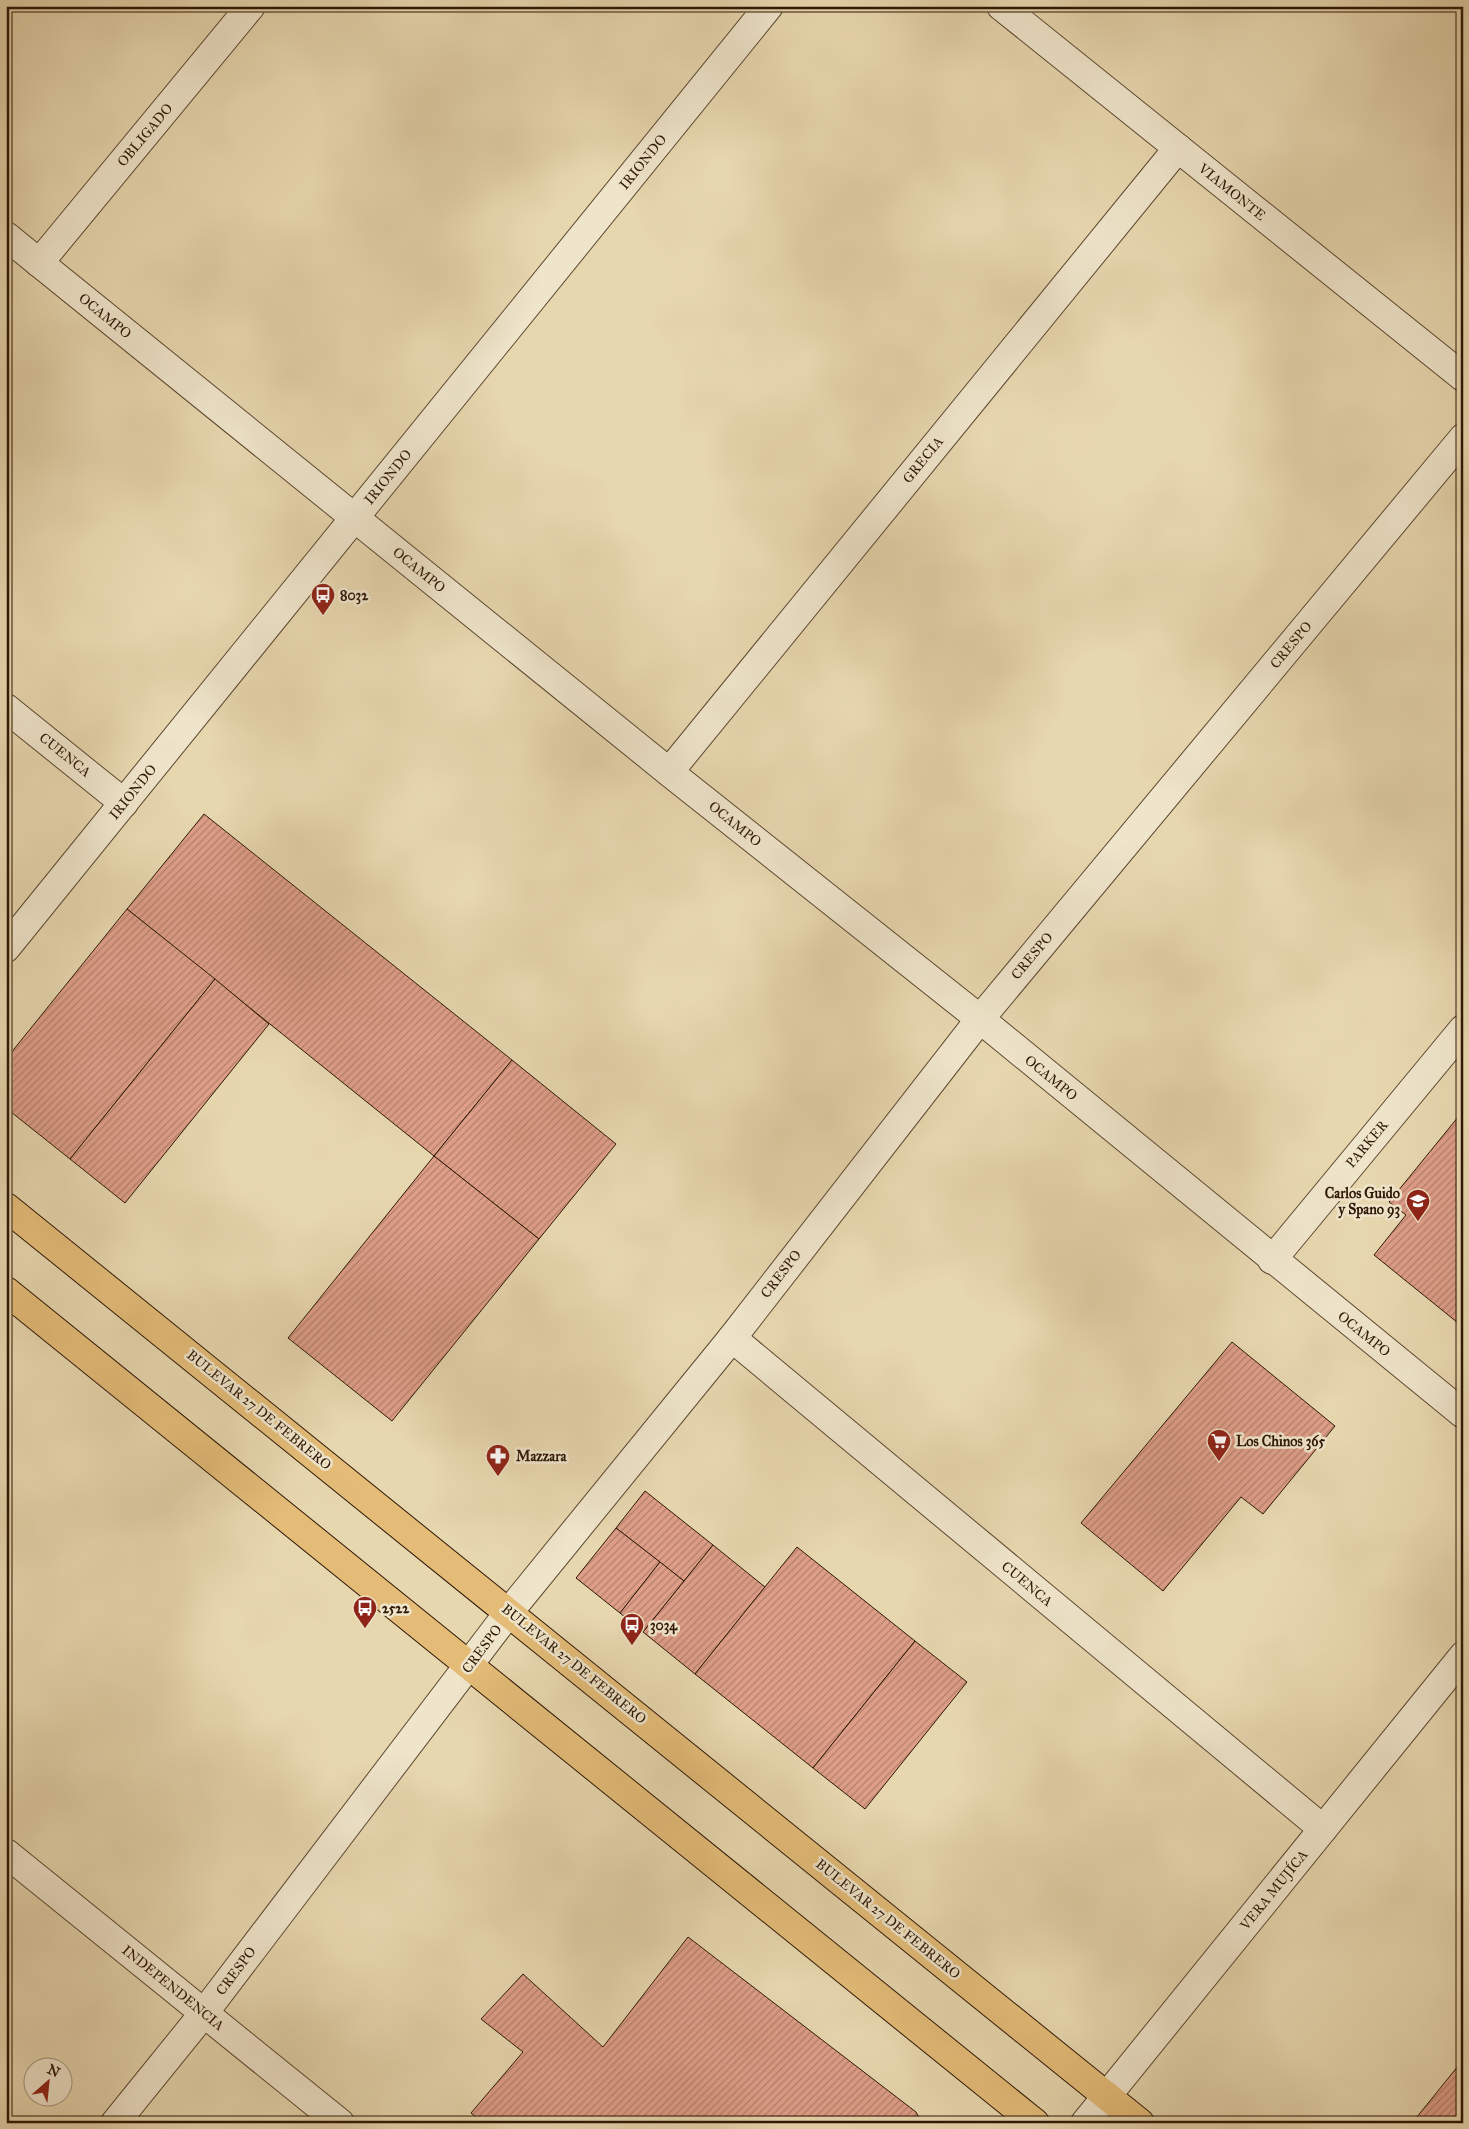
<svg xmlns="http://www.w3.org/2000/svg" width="1469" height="2129" viewBox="0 0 1469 2129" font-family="'IM FELL Great Primer',serif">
<defs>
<pattern id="building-hatch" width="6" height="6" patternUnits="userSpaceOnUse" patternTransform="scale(1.25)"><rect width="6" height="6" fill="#de9e88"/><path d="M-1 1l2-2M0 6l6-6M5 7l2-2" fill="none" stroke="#b4806d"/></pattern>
</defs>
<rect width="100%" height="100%" fill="#e7d7af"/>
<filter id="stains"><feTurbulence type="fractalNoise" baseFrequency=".004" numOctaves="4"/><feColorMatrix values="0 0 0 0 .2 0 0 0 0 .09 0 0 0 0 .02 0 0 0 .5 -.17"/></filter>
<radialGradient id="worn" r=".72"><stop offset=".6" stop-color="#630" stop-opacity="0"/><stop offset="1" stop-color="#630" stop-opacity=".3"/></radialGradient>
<g fill="url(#building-hatch)" stroke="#2e1705">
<polygon points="204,814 512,1060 434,1156 127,909"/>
<polygon points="127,909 215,979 70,1159 6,1108 6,1059"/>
<polygon points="215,979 269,1024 125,1203 70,1159"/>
<polygon points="512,1060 616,1144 539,1239 434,1156"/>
<polygon points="1463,1111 1463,1327 1374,1255 1406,1215 1389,1202"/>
<polygon points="434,1156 539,1239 392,1421 288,1338"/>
<polygon points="1232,1342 1335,1426 1263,1514 1241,1497 1163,1591 1081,1523"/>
<polygon points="645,1491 713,1545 684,1581 616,1528"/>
<polygon points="616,1528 660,1562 620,1613 576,1578"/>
<polygon points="713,1545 765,1587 695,1674 643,1632"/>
<polygon points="797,1547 915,1641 813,1768 695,1674"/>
<polygon points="660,1562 684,1581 643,1632 620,1613"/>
<polygon points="915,1641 967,1682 865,1809 813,1768"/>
<polygon points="688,1937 916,2112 922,2123 483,2123 471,2113 523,2052 481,2019 523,1974 603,2047"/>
<polygon points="1463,2060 1463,2123 1412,2123"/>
</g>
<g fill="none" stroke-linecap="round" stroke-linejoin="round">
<defs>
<g id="minor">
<polyline points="1001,6 1463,377"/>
<polyline points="6,236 669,772 980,1019 1463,1414"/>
<polyline points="39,263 251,6"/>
<polyline points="6,708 124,803"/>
<polyline points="669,772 1178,148"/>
<polyline points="6,948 769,6"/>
<polyline points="1272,1260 1463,1029"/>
<polyline points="732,1338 1323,1829"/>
<polyline points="6,1853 340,2123"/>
<polyline points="115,2123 204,2013 509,1612 732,1338 980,1019 1463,438"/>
<polyline points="1085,2123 1463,1656"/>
</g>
<g id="major">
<polyline points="6,1207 1140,2123"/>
<polyline points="6,1291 1035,2123"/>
</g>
</defs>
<use href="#minor" stroke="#5c4730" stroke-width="30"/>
<use href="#major" stroke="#2e1705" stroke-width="30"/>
<use href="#minor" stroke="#efe5cb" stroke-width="28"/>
<use href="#major" stroke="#e4bc78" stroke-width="28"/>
</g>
<defs>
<symbol id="bus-pin" viewBox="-11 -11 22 30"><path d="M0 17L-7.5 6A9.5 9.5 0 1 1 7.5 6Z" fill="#8f2418" stroke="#efe5cb"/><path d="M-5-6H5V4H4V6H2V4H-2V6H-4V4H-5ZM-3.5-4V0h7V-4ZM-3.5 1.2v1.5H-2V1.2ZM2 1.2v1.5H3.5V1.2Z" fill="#fff"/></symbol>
<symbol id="school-pin" viewBox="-11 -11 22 30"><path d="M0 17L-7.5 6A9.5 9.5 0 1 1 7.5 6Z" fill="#8f2418" stroke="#efe5cb"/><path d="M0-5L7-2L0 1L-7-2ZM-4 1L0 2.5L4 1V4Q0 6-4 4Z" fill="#fff"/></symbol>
<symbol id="supermarket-pin" viewBox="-11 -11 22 30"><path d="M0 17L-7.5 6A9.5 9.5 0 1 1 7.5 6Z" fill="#8f2418" stroke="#efe5cb"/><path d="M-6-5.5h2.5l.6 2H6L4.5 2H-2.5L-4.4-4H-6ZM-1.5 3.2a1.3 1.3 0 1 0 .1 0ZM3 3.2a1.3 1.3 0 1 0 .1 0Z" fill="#fff"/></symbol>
<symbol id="pharmacy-pin" viewBox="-11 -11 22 30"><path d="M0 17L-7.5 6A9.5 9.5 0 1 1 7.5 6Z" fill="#8f2418" stroke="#efe5cb"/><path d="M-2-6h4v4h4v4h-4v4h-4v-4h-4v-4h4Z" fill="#fff"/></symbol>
</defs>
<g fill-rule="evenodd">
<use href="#bus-pin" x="309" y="581" width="28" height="38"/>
<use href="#school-pin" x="1404" y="1187" width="28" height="38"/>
<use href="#supermarket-pin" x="1205" y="1427" width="28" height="38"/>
<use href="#pharmacy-pin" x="484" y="1442" width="28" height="38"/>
<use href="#bus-pin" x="351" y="1594" width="28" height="38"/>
<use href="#bus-pin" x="618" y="1611" width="28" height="38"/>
</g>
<g text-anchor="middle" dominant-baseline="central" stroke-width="5" stroke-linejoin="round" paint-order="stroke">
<g font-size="14" fill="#2e1705" stroke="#efe5cb">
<text transform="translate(145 135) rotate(-50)">OBLIGADO</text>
<text transform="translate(643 162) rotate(-51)">IRIONDO</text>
<text transform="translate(1232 192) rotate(39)">VIAMONTE</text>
<text transform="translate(105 316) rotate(39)">OCAMPO</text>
<text transform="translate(923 460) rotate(-51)">GRECIA</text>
<text transform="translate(388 477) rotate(-51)">IRIONDO</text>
<text transform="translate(419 570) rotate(39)">OCAMPO</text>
<text transform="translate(1291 645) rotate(-50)">CRESPO</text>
<text transform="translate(65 755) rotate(39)">CUENCA</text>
<text transform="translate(133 792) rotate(-51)">IRIONDO</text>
<text transform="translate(735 824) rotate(39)">OCAMPO</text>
<text transform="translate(1032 956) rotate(-50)">CRESPO</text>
<text transform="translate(1051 1078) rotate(39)">OCAMPO</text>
<text transform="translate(1367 1144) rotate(-50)">PARKER</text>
<text transform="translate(781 1274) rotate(-52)">CRESPO</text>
<text transform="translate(1364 1334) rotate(39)">OCAMPO</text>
<text transform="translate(259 1410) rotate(39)">BULEVAR 27 DE FEBRERO</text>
<text transform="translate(1027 1584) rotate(40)">CUENCA</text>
<text transform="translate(482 1649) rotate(-53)">CRESPO</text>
<text transform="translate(574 1664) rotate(39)">BULEVAR 27 DE FEBRERO</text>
<text transform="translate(1274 1890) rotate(-51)">VERA MUJÍCA</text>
<text transform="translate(888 1919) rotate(39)">BULEVAR 27 DE FEBRERO</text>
<text transform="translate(236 1971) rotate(-53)">CRESPO</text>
<text transform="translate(173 1988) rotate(39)">INDEPENDENCIA</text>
</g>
<g font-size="14" font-weight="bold" fill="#2e1705" stroke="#efe5cb" text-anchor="start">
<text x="340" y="595">8032</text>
<text x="1400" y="1193" text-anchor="end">Carlos Guido<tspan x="1400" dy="16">y Spano 93</tspan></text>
<text x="1236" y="1441">Los Chinos 365</text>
<text x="516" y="1456">Mazzara</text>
<text x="382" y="1608">2522</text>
<text x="650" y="1625">3034</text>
</g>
</g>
<rect width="1469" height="2129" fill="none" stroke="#e7d7af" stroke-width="25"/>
<rect x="8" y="8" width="1454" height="2114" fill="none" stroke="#2e1705" stroke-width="2.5"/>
<rect x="12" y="12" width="1444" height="2104" fill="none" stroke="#2e1705"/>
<g transform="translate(48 2082) rotate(27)"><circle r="24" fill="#efe5cb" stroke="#a2937c"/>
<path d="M0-4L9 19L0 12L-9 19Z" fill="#8f2418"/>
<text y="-8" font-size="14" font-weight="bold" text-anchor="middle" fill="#2e1705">N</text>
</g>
<rect width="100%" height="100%" filter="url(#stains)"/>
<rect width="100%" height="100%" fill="url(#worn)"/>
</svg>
